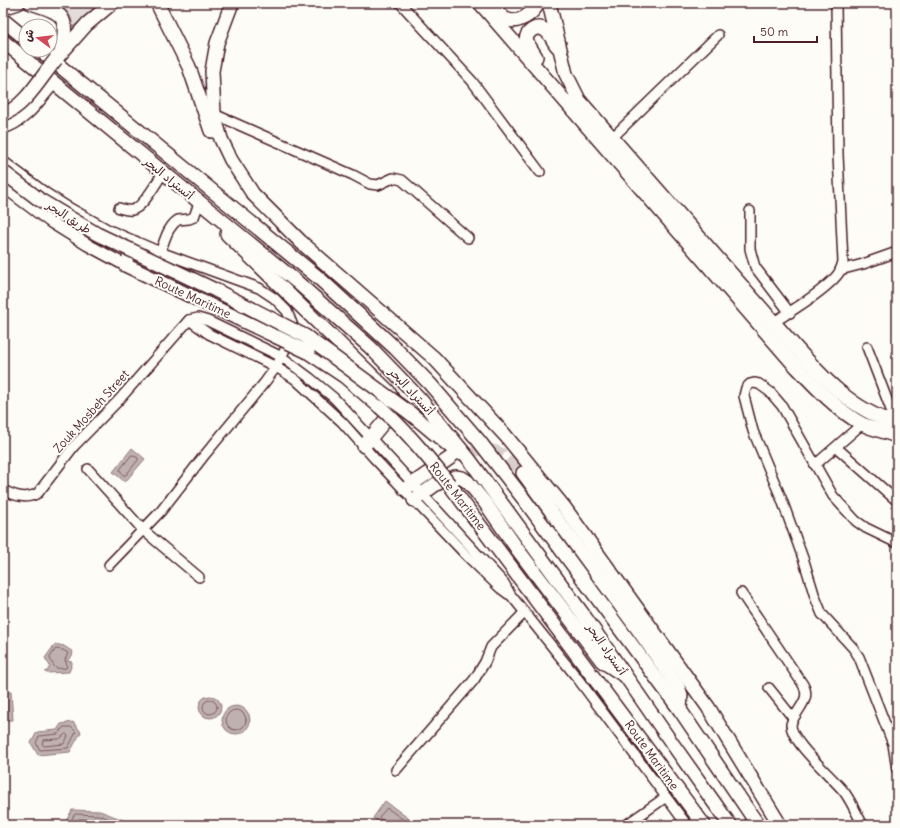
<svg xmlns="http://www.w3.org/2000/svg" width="900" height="828" viewBox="0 0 900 828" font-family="Delius,'Playpen Sans Arabic',sans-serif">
<rect width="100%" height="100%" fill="#fdfcf7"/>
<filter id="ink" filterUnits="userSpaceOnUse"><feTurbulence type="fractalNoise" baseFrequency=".025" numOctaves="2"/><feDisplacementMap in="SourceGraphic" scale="8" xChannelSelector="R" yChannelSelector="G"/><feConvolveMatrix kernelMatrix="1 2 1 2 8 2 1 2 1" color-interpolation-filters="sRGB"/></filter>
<g filter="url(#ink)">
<path fill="#e3dcda" stroke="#967e82" d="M 72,3 L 101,3 L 73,27 C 72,17 68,9 58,6 Z"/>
<g fill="#c0b1b1" stroke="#91777b">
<polygon points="132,448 145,459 125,482 113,472"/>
<polygon points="55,644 64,646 73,652 72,656 67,661 72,662 72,664 69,672 47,673 45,672 48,670 50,666 45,658"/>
<polygon points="3,692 11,692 13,720 3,720"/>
<circle cx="210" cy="707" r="11"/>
<circle cx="236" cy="720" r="14"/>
<polygon points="73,722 81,732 70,752 38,755 31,743 37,732 57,730 61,724"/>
<polygon points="385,801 416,824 415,825 382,825 373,818"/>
<polygon points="72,810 100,811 136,825 64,825"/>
</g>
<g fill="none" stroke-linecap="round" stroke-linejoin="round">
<g stroke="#795961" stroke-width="1">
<polygon points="132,455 138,458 138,460 126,475 123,475 120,470"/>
<path d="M 56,649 L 63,650 L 68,653 L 65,660 L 67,665 L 66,668 C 54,669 55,669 50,658 Z"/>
<circle cx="210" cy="707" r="7"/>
<circle cx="236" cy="720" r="10"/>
<polygon points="64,727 71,727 76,732 68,748 40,750 36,743 39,736 58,734"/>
<polygon points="66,734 68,736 64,744 44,746 42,744 43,740 59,739"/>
<polyline points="69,825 74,815 75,814 99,815 125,825"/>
<polyline points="74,825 79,819 98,820 111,825"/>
<polyline points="384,825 383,822 379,817 387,808 411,825"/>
</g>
<path stroke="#d9d0ce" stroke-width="13" stroke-dasharray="13 6" stroke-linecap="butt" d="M 454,456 C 471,449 491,445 507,458 C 513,463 518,468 523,473"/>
<defs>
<g id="minor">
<polyline points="400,3 472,81 540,172"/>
<polyline points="214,114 353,175 370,184 378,185 393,178 402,180 468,238"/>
<polyline points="612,138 718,35"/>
<polyline points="3,161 46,193 68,207 109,230 160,252 259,288 274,298 287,311 293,326 290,340 276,367 265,382 203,457 161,511 109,565"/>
<path d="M 119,208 C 123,209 128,211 132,210 C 143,208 156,183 163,173"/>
<polyline points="750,211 750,249 755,267 790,313"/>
<path d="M 160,252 C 165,241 167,227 178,220 L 189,219 L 194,217 L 199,203"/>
<polyline points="840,270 863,264 897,252"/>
<polyline points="189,320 209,334 276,367 295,379 342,422 374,458 466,555 500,588 508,594"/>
<path d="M 774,322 C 790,312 831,287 840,271 C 841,268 842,265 843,262 L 838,155 L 836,3"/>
<polyline points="867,347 896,423"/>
<polyline points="836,447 897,501"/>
<polyline points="815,465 862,424"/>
<polyline points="88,469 143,530 199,577"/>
<path d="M 3,490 C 15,496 27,500 38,493 L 74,446 L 118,401 L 189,320 L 198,318 L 208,321 L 282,357 L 310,378 L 334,398 L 347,412 L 504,583 L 510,594 L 578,679 L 687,825"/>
<polyline points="897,543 866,528 856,521 833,496 782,406 770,392 759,384 754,383 750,384 746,388 744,396 753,431 782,500 804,561 815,597 822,614 853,648 859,657 893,744 897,770"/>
<path d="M 741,593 L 802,683 C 813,699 797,708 791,724 C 790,742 833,777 845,793 C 852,803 857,815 863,825"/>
<polyline points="769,688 793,718"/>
<polyline points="396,770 474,680 485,662 491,647 524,613"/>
<polyline points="626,825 666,797"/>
</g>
<g id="major">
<path d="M 3,128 C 26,121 38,101 53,84"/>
<polyline points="3,186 51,222 88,245 125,265 135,242"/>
</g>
<g id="highway">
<path d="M 31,3 C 65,14 69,16 61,52"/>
<polyline points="157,3 189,67 211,131"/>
<polyline points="232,3 217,43 212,71 214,114 221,139 231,160 253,194 301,242 434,358 505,435 564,507 708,707 780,825"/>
<path d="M 480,3 L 791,361 C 812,383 835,409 862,424 C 873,429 886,432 897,436"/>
<path d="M 549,3 L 566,74 L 579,100 L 791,342 C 820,375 853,412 897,423"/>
<path d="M 493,7 C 497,11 501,16 505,19 C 518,25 533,14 538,3"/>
<polyline points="3,8 18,3"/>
<polyline points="3,20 26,39"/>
<polyline points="3,41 297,282 370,347 420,399 469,459 582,613 669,739 730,825"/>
<polyline points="40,50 320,279 395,348 430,384 479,441 523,498 680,710 758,825"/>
<path d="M 536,57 L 526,41 C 526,32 536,24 545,30 C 550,33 553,41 557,46"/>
<polyline points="56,59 87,24 112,3"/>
<path d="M 227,234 L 388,391 C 393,399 395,403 392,412 L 364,446"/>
<polyline points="125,265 277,337"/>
<polyline points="308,352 344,376 380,407"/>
<polyline points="410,413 458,453"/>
<polyline points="523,473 639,631 678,687 681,695 680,710"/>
<polyline points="449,484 704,825"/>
<polyline points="405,489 450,458"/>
<polyline points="414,500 436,484 455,477 462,478 468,482 486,504 518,550 602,661 622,674"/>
</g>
</defs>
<use href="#minor" stroke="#4a1f2b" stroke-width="12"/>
<use href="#major" stroke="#4a1f2b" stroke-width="14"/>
<use href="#highway" stroke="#4a1f2b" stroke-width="16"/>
<use href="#minor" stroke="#fdfcf7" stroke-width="9"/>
<use href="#major" stroke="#fdfcf7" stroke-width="11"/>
<use href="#highway" stroke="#fdfcf7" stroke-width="13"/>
<defs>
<g id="highway-bridge">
<path d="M 3,114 C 24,108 42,76 56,59"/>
<polyline points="3,172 40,200 97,234 215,290 305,336 410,413"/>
<polyline points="277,337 308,352"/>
<path d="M 380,407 C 406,430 428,457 449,484"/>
</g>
</defs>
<use href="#highway-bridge" stroke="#4a1f2b" stroke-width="16" stroke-linecap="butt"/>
<use href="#highway-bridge" stroke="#fdfcf7" stroke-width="13"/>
</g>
</g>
<g text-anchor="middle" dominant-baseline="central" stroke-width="4" stroke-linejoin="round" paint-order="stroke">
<g font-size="12" fill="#4a1f2b" stroke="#fdfcf7">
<text transform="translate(169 178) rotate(39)">أتستراد البحر</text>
<text transform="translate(69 217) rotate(33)">طريق البحر</text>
<text transform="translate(193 297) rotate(25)">Route Maritime</text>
<text transform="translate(412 391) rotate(47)">أتستراد البحر</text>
<text transform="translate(91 411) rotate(-48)">Zouk Mosbeh Street</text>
<text transform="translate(458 496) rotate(52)">Route Maritime</text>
<text transform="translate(607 649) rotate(55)">أتستراد البحر</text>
<text transform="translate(652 755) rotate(54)">Route Maritime</text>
</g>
</g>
<rect width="900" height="828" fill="none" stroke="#fdfcf7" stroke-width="16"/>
<rect x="8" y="8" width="884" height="812" fill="none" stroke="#4a1f2b" stroke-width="1.5" filter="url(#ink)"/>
<g transform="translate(38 38) rotate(285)"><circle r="19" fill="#fdfcf7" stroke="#b5a4a5"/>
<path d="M0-3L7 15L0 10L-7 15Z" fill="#d1495b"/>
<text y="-6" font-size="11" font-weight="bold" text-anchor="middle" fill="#4a1f2b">ش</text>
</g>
<path d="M754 36v6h63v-6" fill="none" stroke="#4a1f2b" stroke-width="2"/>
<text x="760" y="36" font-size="12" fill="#4a1f2b" stroke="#fdfcf7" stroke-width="3" paint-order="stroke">50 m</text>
</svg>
